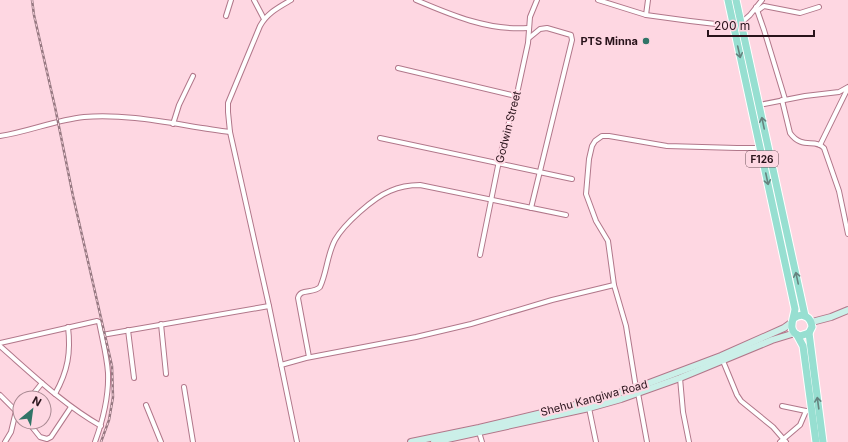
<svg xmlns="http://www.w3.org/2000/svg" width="848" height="442" viewBox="0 0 848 442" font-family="Inter,sans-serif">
<rect width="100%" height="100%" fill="#fed7e2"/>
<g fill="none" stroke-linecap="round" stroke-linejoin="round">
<defs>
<g id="street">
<polyline points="254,0 264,19"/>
<path d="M 291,0 C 279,7 267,13 260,26 L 228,103 L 228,112 L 230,132 L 269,306 L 297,442"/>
<path d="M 416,0 C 451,15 489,31 528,28"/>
<polyline points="598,0 646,15 690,21 733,26"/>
<polyline points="756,7 764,30 785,99"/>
<polyline points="757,11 764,6 800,13 819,7"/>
<polyline points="646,15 648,0"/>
<polyline points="226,16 231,0"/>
<polyline points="741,23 750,15 762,0"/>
<polyline points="529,38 540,29 547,28 571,35 572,40 531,208"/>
<polyline points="398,68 516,96"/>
<path d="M 782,100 L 790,133 C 802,150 815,138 824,148 L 839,191 L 848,234"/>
<polyline points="759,105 805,96 839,92 848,87"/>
<polyline points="173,124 179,105 193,76"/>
<path d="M 0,136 C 28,132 55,120 84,117 C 132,113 181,126 230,132"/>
<polyline points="380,138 572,179"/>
<polyline points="820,145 848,88"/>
<polyline points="480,255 500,156 518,89 528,43 530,17 537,0"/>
<polyline points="161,324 166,374"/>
<polyline points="128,330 134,378"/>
<polyline points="102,335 269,306"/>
<path d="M 0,343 L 97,321 L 99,322 C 102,338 107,356 108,373 C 109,397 103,420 95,442"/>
<path d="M 0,346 C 32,374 64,405 101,426"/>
<path d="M 309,357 L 298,298 C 300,288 313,294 320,287 C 327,272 327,255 335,240 C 344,224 373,198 390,191 C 399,187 410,185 420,185 L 566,215"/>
<polyline points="723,361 737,395 741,401 773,427 786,442"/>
<polyline points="281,365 306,358 416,337 471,324 552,300 614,285"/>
<polyline points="680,378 683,412 689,442"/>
<polyline points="184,387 193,442"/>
<polyline points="636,388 626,326 614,285 608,241 596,221 586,194 589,159 592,146 595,141 602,136 609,136 667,146 737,148 760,148"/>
<polyline points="638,393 647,442"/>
<path d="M 55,394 C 68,371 71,352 68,327"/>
<polyline points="0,395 20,415"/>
<polyline points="30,398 42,383"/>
<polyline points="146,405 161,442"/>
<polyline points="782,406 806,411"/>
<polyline points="589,408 596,442"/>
<polyline points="28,422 40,437 47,439 51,437 71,407"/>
<polyline points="479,432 482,442"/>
<polyline points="5,442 11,432 16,411 20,408"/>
<polyline points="780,442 800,425 806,411 812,411"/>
</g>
<g id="secondary">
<polyline points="812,322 831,317 848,310"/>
<polyline points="411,442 479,428 588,402 636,388 721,356 784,328 791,323"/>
<polyline points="434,442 589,408 621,399 680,378 772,340 795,333"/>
</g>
<g id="primary">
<path d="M 728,0 L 795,309 C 794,319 786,331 800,336 L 809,333 L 812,327 C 811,317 803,312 794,318"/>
<polyline points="736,0 805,316"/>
<polyline points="809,333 823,442"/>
<polyline points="797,335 803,346 816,442"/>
</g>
</defs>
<use href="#street" stroke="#b1778a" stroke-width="6"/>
<use href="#secondary" stroke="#b1778a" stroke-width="8"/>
<use href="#primary" stroke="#fff" stroke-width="9"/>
<use href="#street" stroke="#fff" stroke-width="4"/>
<use href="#secondary" stroke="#cbefe8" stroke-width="6"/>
<use href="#primary" stroke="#97dfd1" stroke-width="7"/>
<defs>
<polyline id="rail" points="32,0 34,15 55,107 73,196 112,366 113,397 109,420 101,442"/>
</defs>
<use href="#rail" stroke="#967881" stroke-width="2.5"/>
<use href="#rail" stroke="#fed7e2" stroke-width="1" stroke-dasharray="3" stroke-linecap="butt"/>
</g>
<defs><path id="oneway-shaft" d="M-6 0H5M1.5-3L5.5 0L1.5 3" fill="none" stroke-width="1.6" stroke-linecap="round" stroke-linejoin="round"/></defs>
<g stroke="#66837f">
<use href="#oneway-shaft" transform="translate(739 52) rotate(77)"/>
<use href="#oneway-shaft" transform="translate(763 123) rotate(-102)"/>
<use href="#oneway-shaft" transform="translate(767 179) rotate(78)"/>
<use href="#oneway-shaft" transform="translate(797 278) rotate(-102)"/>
<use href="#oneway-shaft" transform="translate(818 403) rotate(-98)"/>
</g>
<circle fill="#317467" stroke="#fed7e2" stroke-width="1.5" cx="646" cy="41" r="4"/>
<g text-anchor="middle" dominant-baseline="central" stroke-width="4" stroke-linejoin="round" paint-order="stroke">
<rect fill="#fed7e2" stroke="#694e57" stroke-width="1" x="746" y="151" width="32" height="16" rx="3"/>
<g font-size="10" font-weight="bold" fill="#29131b">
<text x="762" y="159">F126</text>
</g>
<g font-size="11" font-weight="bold" fill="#29131b" stroke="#fed7e2" text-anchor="end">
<text x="638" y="41">PTS Minna</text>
</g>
<g font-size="11" fill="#29131b" stroke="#fed7e2">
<text transform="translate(508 127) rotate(-76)">Godwin Street</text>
<text transform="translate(594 398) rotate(-15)">Shehu Kangiwa Road</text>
</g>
</g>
<g transform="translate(32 410) rotate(29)"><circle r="19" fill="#fed7e2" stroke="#a98992"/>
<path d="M0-3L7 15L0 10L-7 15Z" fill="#317467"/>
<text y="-6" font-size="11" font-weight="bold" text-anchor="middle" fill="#29131b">N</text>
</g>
<path d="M708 30v6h106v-6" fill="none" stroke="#29131b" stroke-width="2"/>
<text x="714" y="30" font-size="12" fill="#29131b" stroke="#fed7e2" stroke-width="3" paint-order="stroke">200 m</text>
</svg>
